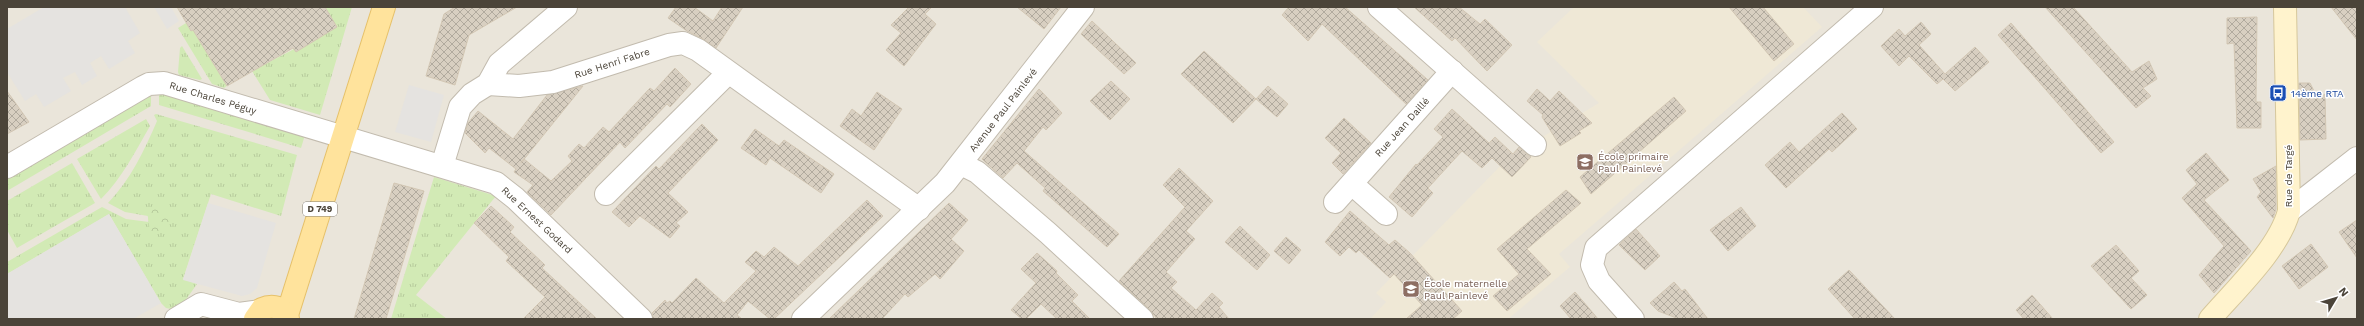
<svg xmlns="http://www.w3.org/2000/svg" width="2364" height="326" viewBox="0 0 2364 326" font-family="'Work Sans',sans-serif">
<defs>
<pattern id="grass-tufts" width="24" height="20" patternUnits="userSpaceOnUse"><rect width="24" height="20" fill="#d2eab5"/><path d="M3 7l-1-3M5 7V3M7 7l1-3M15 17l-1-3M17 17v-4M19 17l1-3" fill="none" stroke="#b6ca9c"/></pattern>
<pattern id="park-crowns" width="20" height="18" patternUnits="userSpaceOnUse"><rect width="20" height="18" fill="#d2eab5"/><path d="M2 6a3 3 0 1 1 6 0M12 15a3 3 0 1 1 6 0" fill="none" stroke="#b6ca9c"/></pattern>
<pattern id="building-cross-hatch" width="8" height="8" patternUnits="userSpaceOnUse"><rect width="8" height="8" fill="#d8cfc1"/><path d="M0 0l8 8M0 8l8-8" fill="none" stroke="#b1aa9e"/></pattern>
</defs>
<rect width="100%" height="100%" fill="#f6f3ec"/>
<rect fill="#eae5da" x="7" y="7" width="2350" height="312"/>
<polygon fill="#efe8d6" points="1574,7 1803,7 1822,27 1559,254 1570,267 1508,319 1370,319 1386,302 1376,293 1519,147 1527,154 1544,136 1599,103 1537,42"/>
<g fill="url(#grass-tufts)">
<polygon points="325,7 352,7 320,115 270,100 252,71 336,27"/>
<polygon points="186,23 191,31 193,30 227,86 224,88 212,84 178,28"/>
<polygon points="182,46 202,79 200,80 179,75 178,72 180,48"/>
<polygon points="151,93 151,106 7,191 7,176"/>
<polygon points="159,93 305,135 301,148 159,105"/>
<path d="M 156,114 L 297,155 L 281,216 L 211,194 L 183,279 L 197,284 L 185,301 L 171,309 L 166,308 L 161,303 L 109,214 L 7,274 L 7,262 L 102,207 L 126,219 L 149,222 L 150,232 L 147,210 L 148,216 L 125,212 L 108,203 C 131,179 144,151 157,121 L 154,115 Z"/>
<path d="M 146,119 L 150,126 C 135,152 122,178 101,199 L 77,159 Z"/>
<polygon points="72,163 95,203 17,248 7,230 7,201"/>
<polygon points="434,177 496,196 416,295 447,319 391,319"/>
</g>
<polygon fill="url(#park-crowns)" points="167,207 170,230 150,232 147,210"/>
<g fill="#e5e3e0">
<polygon points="44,7 125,7 140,33 128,41 135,53 109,69 101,56 90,63 97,76 82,85 75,72 63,78 71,91 44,107 36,94 25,101 7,72 7,29"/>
<polygon points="154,7 171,7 179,21 167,29"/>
<polygon points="409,85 444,95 431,142 395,132"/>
<polygon points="208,203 276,223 257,288 250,294 242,296 183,280"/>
<polygon points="109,214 161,303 133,319 7,319 7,274"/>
</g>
<g fill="url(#building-cross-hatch)" stroke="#d3c7b4">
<polygon points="177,7 325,7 337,27 296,52 293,48 227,86 193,30 191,31"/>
<polygon points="455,7 517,7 469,35 455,85 426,76 444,14"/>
<polygon points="676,7 694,7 713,21 722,7 743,7 716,48 703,39 687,31 668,18"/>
<polygon points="909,7 932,7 925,14 936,24 904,66 886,50 901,33 891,25"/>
<polygon points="1017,7 1061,7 1044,29"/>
<polygon points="1289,7 1345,7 1428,80 1406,104 1322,24 1308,41 1282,15"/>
<polygon points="1414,7 1459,7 1480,24 1485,19 1512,45 1487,71 1455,38 1452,41"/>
<polygon points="1729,7 1763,7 1794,44 1774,61"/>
<polygon points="2045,7 2073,7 2132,72 2149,61 2157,79 2143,88 2151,96 2136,108"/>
<polygon points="2331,7 2357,7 2357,40"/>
<polygon points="2257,17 2256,102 2261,102 2261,128 2237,128 2234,43 2227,44 2227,18"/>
<polygon points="1092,21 1136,63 1124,74 1081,34"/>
<polygon points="1921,22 1931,34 1919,45 1945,74 1975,47 1989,62 1955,91 1943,79 1937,84 1909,56 1899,66 1881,46 1899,29 1905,36"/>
<polygon points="2011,23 2114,142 2101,153 1998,35"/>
<polygon points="1204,51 1256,99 1233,123 1181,74"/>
<polygon points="675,68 691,84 670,107 667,104 625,148 620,142 551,215 527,192 533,185 514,172 516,169 489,148 485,153 465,133 468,123 478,111 513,139 547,95 583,86 521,163 524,159 551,181 572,161 568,156 579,144 584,148 603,127 609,132 650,88 654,91"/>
<polygon points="1111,81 1130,99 1110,120 1090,101"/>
<polygon points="2299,83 2310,83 2318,99 2325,94 2326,139 2300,140"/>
<polygon points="1268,86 1288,104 1277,117 1256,99"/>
<polygon points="1039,89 1062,113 1046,130 1043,127 1024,151 1119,234 1107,247 1043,191 1045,188 1017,163 1003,178 982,159"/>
<polygon points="1537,89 1550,101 1559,91 1592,123 1579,131 1581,133 1560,146 1542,117 1543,115 1527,101"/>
<polygon points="7,91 29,122 7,134"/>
<polygon points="877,92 902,109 874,150 840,126 852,109 861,116"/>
<polygon points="1674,97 1686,111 1591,194 1580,177"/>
<polygon points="1452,109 1489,143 1495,137 1513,154 1519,147 1531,157 1512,177 1492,158 1482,168 1462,151 1428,188 1433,193 1412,217 1389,197 1416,164 1417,165 1443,137 1434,129"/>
<polygon points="1842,113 1857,129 1832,152 1829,149 1786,188 1765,165 1790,142 1799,152"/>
<polygon points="1344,118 1371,143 1343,174 1332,163 1341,153 1325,138"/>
<polygon points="702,124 718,140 668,193 688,212 676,223 680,226 670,238 640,216 629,227 612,212 656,166 659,169"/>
<polygon points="755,129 779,146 784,140 834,174 821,193 770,158 766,165 741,148"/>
<polygon points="2206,153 2229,180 2204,200 2251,251 2214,293 2199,275 2224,246 2182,198 2197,184 2186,170"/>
<polygon points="2276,166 2276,209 2273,218 2257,197 2261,192 2253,179"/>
<polygon points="1179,168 1213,201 1186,231 1195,239 1166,272 1177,282 1171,288 1196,310 1212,293 1223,303 1219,307 1229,319 1157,319 1150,310 1119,281 1185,207 1163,185"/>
<polygon points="394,183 424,191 386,319 354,319"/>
<polygon points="1566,190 1581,203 1527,249 1551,274 1507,311 1493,296 1519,274 1497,249"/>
<polygon points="867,200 883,216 774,319 770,319 748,301 737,315 742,319 653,319 652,313 665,300 667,303 670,301 672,303 696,278 724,303 756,271 745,262 756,251 764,257 774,247 798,266"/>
<polygon points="949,203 968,220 951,239 964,251 940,279 935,274 908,297 905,294 882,319 829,319"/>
<polygon points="491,206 514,227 510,232 545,265 542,268 597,319 523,319 545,297 506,261 509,257 474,223"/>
<polygon points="1741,207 1756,226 1728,251 1710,230"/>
<polygon points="1350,211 1389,245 1395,240 1410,253 1462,311 1453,319 1406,319 1422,305 1394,274 1390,278 1359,250 1356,253 1349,247 1340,256 1325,242"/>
<polygon points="2357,220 2357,258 2339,232"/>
<polygon points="1240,226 1270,255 1257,270 1225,242"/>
<polygon points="1636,229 1660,256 1645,270 1619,245"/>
<polygon points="1286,237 1301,250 1289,264 1274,251"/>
<polygon points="2311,244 2328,267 2299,289 2282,266"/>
<polygon points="2116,245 2139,271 2131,278 2147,295 2131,309 2091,266"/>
<polygon points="1037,253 1057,271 1056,273 1078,295 1072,301 1090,319 1057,319 1041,304 1026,319 1022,319 1011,310 1036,283 1021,269"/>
<polygon points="1849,270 1895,319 1855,319 1828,289"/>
<polygon points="1674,282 1682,291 1685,289 1708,319 1679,319 1658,311 1650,303"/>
<polygon points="1575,292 1588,307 1598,319 1571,319 1560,306"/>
<polygon points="2032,295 2053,319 2024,319 2016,310"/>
</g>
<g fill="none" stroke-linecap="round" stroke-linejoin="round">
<defs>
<g id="street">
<polyline points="1379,7 1535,145"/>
<polyline points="488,84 519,86 553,82 669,45 683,43 698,50 919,209"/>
<polyline points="961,164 977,172 1048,233 1142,319"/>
<polyline points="442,166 460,107 472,94 488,84 499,64 566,7"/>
<polyline points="7,167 143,87 149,84 164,83 496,183 515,198 641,319"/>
<polyline points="1352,184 1386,214"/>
<polyline points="606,194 728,73"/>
<polyline points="1335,202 1452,71"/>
<polyline points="2289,211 2357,158"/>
<polyline points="176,319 201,304 239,314 260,311"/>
<polyline points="803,319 945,183 1083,7"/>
<polyline points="1633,319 1599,281 1592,265 1596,248 1872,7"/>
</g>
<path id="secondary" d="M 2210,319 C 2236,289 2279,249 2289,211 L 2285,7"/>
<g id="primary">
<polyline points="287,315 384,7"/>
<path d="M 255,319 L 262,309 C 273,304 283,307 288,319"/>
</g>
</defs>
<use href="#street" stroke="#c2bbae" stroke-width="24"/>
<use href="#secondary" stroke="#d6c79b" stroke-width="24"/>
<use href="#primary" stroke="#e6c16a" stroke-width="24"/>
<use href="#street" stroke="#fff" stroke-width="22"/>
<use href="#secondary" stroke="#fff3cd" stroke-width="22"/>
<use href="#primary" stroke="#ffe39c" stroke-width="22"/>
</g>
<defs>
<symbol id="bus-square" viewBox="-11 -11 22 22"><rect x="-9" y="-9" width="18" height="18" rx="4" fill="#1a4fb4" stroke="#fff"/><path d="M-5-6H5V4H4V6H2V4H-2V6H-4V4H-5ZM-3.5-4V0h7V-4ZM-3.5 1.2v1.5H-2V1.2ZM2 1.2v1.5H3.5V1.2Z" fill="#fff"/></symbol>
<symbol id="school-square" viewBox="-11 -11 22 22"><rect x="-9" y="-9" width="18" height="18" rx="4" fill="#8d6e63" stroke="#fff"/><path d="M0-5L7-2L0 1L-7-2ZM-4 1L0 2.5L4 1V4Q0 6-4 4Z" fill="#fff"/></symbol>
</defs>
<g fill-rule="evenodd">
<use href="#bus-square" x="2268" y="83" width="20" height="20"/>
<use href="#school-square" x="1575" y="152" width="20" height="20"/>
<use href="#school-square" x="1401" y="279" width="20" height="20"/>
</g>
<g text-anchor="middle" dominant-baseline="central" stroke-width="3" stroke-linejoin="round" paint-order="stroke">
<rect fill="#fff" stroke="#817c74" stroke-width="1" x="303" y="202" width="34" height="14" rx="3"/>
<g font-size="9" font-weight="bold" fill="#4b4439">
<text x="320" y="209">D 749</text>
</g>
<g font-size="10" fill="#4b4439" stroke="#fff">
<text transform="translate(612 63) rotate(-18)">Rue Henri Fabre</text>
<text transform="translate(213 98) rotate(17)">Rue Charles Péguy</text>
<text transform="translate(1003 110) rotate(-52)">Avenue Paul Painlevé</text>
<text transform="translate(1402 127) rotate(-48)">Rue Jean Daillé</text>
<text transform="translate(2288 176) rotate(-90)">Rue de Targé</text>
<text transform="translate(537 220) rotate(43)">Rue Ernest Godard</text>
</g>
<g font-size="10" fill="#164399" stroke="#fff" text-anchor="start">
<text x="2291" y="93">14ème RTA</text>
</g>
<g font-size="10" fill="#785e54" stroke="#fff" text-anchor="start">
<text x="1598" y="156">École primaire<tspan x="1598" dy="12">Paul Painlevé</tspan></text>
<text x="1424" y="283">École maternelle<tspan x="1424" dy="12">Paul Painlevé</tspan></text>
</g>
</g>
<rect width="2364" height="326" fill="none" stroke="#4b4439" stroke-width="16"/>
<g transform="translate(2336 298) rotate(52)" stroke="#ffffff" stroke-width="3" paint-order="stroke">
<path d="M0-3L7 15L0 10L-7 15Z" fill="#4b4439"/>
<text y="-6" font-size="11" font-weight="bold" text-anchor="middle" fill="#4b4439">N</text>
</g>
</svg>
